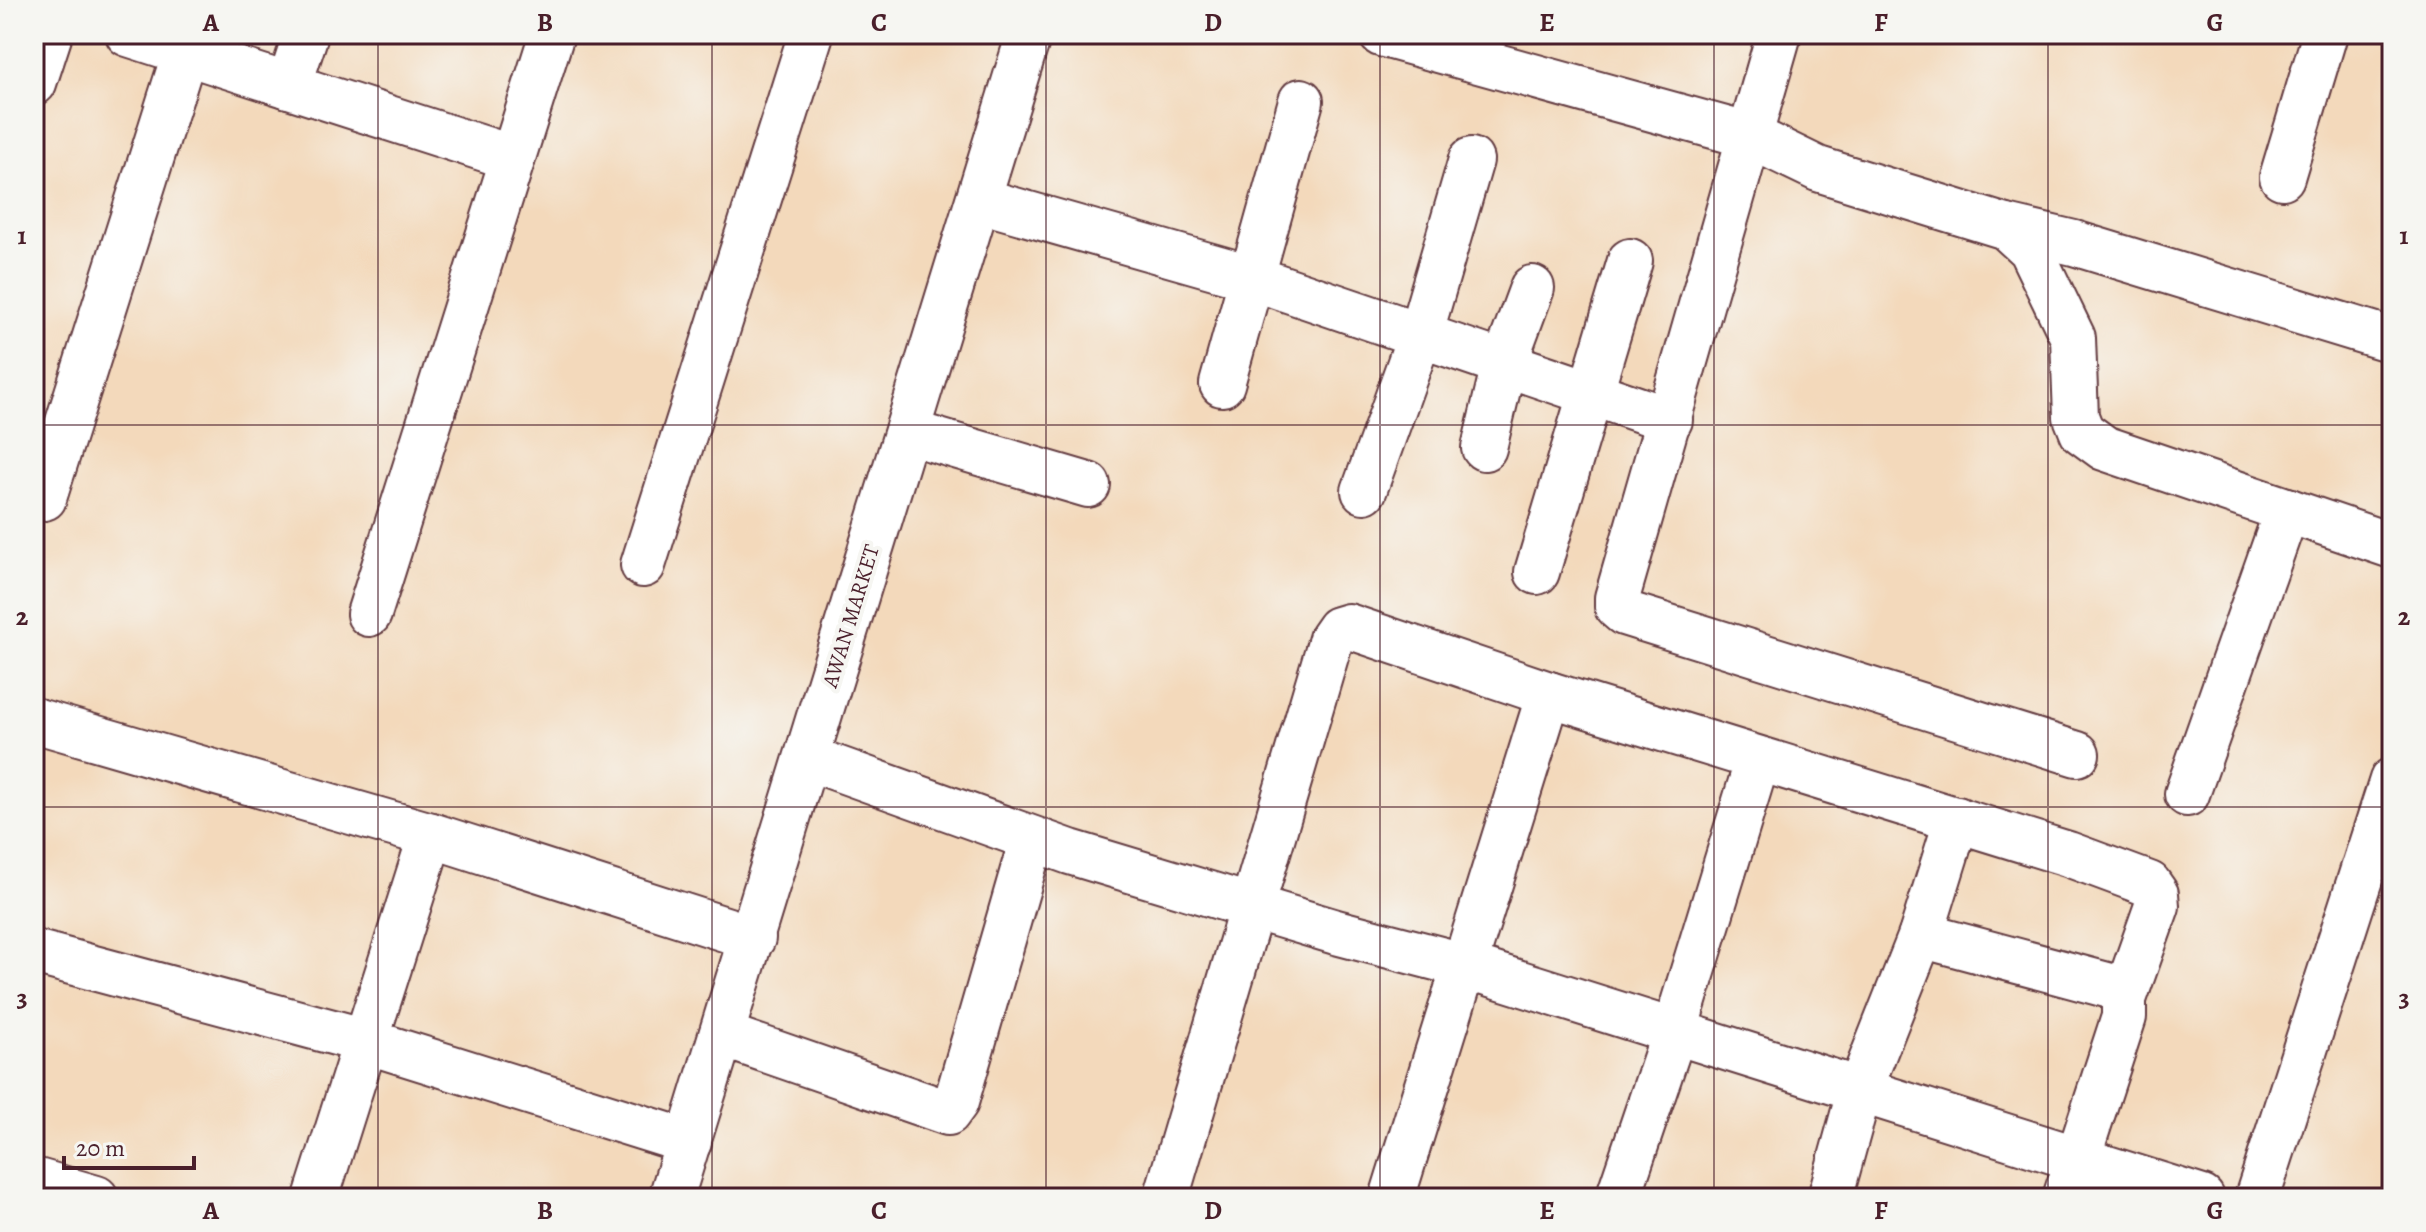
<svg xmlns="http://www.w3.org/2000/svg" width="2426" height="1232" viewBox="0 0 2426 1232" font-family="Alegreya,serif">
<rect width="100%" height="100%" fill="#f6f6f2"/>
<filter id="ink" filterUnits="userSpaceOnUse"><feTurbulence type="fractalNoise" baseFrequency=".0125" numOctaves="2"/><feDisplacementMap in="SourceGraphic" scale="16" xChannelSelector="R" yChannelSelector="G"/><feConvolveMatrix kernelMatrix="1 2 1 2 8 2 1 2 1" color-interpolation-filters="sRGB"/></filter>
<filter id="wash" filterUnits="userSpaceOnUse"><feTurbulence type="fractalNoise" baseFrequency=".006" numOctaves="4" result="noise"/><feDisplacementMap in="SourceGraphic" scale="32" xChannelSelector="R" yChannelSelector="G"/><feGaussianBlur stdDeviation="1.8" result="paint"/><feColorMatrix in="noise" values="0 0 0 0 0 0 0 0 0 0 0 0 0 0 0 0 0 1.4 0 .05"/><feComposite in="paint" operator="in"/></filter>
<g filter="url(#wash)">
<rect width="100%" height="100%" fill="#f3d9bb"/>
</g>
<g filter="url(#ink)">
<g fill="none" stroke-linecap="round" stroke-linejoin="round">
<defs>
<g id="minor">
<polyline points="128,34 513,158"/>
<polyline points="1381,34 1750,136 1818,169 2006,227 2030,249 2073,338 2076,417 2082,432 2104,448 2392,546"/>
<polyline points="1779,34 1617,598 1617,607 1624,613 2077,754"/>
<polyline points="34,83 50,34"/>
<polyline points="289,86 306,34"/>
<polyline points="2282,177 2325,34"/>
<polyline points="979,200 1250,277 1670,420"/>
<polyline points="2006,227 2074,243 2392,340"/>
<polyline points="1222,384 1301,101"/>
<polyline points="908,432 1088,485"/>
<polyline points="1484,448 1504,364 1532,288"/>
<polyline points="1364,491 1420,335 1471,160"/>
<polyline points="44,498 185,52"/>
<polyline points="643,565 811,34"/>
<polyline points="1537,572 1630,261"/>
<polyline points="369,614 552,34"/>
<polyline points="34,720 431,835 753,938"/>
<polyline points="808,758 1070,852 1336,932 1463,965 2202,1198"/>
<polyline points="2187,794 2287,510"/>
<polyline points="1921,935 2118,988 2124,999 2124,1017 2065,1198"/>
<polyline points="34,952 366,1041 689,1142"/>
<polyline points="723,1035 948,1113 956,1102 1032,839"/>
<polyline points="34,1180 96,1198"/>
<polyline points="316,1198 431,835"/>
<polyline points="671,1198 1029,34"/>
<polyline points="1166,1198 1331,639 1338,629 1348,626 1549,694 2068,854 2149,884 2156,894 2157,906 2124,999"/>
<polyline points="1392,1198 1549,694"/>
<polyline points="1618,1198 1675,1030 1758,759"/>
<polyline points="1830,1198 1860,1089 1921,935 1957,819"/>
<polyline points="2257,1198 2392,780"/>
</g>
</defs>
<use href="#minor" stroke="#633b41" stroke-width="48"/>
<use href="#minor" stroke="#fff" stroke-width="44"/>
</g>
</g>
<path fill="none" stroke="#4a1f2b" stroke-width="2" stroke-opacity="0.55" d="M 378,34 L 378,1198M 712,34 L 712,1198M 1046,34 L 1046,1198M 1380,34 L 1380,1198M 1714,34 L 1714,1198M 2048,34 L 2048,1198M 34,425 L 2392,425M 34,807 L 2392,807"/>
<g text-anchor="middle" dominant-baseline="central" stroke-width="8" stroke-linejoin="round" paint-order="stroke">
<g font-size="22" fill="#4a1f2b" stroke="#f6f6f2">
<text transform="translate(851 616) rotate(-73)">AWAN MARKET</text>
</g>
</g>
<rect width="2426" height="1232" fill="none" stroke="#f6f6f2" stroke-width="88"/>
<path d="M64 1156v12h130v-12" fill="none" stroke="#4a1f2b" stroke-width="4"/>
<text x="76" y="1156" font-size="24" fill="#4a1f2b" stroke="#f6f6f2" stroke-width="6" paint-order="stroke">20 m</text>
<rect x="44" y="44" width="2338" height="1144" fill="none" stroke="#4a1f2b" stroke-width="3"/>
<g font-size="26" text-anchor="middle" font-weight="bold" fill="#4a1f2b">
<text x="211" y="31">A</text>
<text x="545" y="31">B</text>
<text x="879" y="31">C</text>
<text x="1213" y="31">D</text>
<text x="1547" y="31">E</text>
<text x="1881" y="31">F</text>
<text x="2215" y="31">G</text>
<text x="22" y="244">1</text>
<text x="2404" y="244">1</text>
<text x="22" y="625">2</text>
<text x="2404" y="625">2</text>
<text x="22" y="1006">3</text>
<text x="2404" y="1006">3</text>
<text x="211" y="1219">A</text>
<text x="545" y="1219">B</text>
<text x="879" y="1219">C</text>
<text x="1213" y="1219">D</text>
<text x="1547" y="1219">E</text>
<text x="1881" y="1219">F</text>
<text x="2215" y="1219">G</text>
</g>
</svg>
